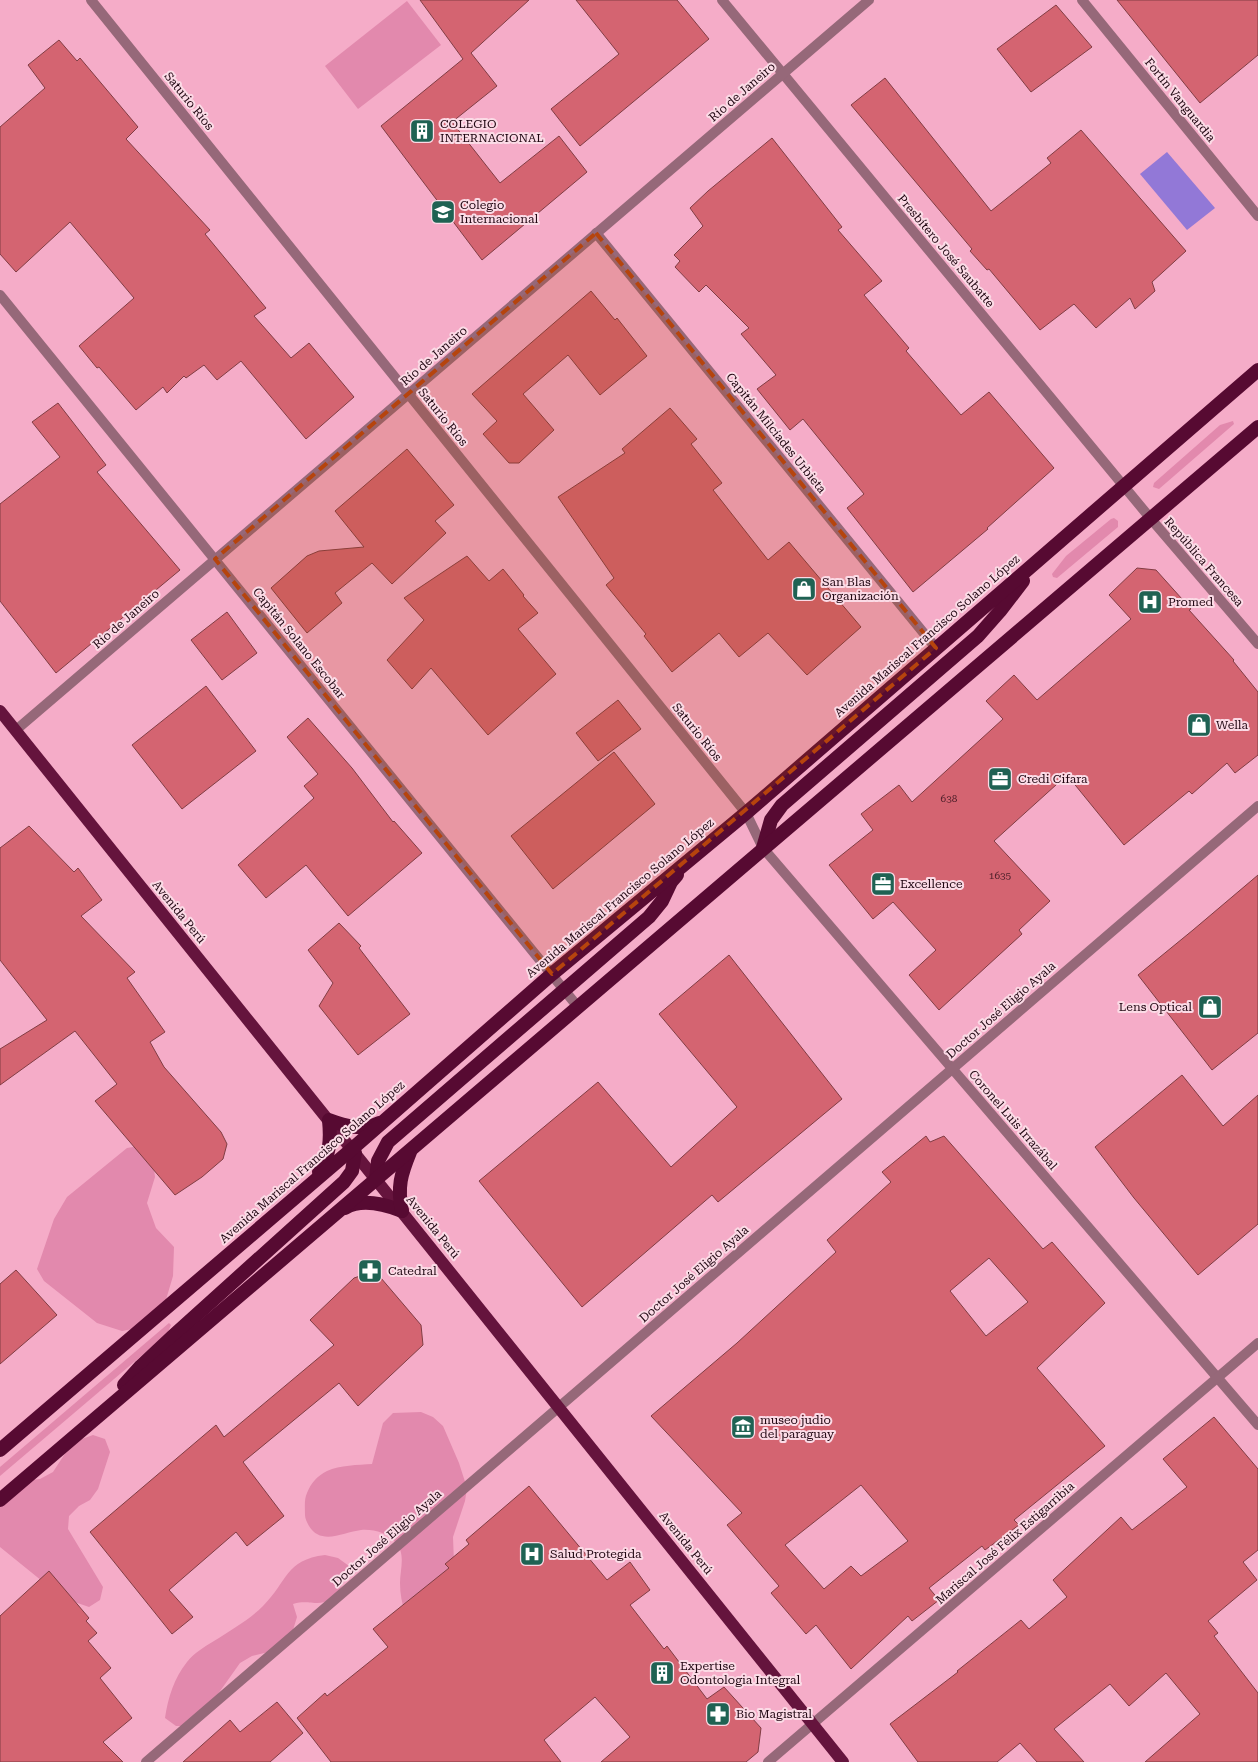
<svg xmlns="http://www.w3.org/2000/svg" width="1258" height="1762" viewBox="0 0 1258 1762" font-family="'Roboto Serif',serif">
<rect width="100%" height="100%" fill="#f5acc8"/>
<g fill="#e289ad">
<polygon points="407,1 441,45 358,109 325,66"/>
<polygon points="1233,421 1234,424 1159,489 1153,487 1154,483 1220,425"/>
<polygon points="1114,518 1118,521 1118,527 1057,578 1053,577 1052,574 1066,556 1111,519"/>
<polygon points="151,1144 155,1177 147,1203 156,1228 174,1247 173,1276 165,1303 148,1326 122,1331 97,1323 44,1281 37,1269 54,1219 67,1197 127,1148"/>
<polygon points="169,1323 171,1325 167,1334 0,1476 0,1467"/>
<path d="M 421,1412 L 433,1417 L 443,1426 L 459,1463 L 467,1488 L 465,1501 L 453,1537 L 454,1563 L 405,1613 C 402,1603 400,1594 400,1583 C 400,1570 406,1554 396,1543 C 388,1533 374,1529 361,1530 C 344,1532 321,1546 309,1526 C 307,1522 305,1519 305,1515 C 305,1508 304,1499 307,1493 C 311,1483 317,1476 327,1471 C 340,1465 358,1465 372,1464 L 383,1423 L 393,1413 Z"/>
<polygon points="93,1435 105,1439 110,1452 98,1489 90,1500 79,1506 69,1516 68,1529 103,1587 100,1600 89,1607 63,1598 0,1547 0,1503 12,1482 40,1479 53,1472 68,1449 79,1440"/>
<path d="M 325,1555 L 338,1558 L 349,1566 C 343,1583 339,1603 317,1603 C 306,1603 305,1601 293,1604 L 297,1617 L 293,1630 L 277,1650 L 252,1656 L 240,1663 L 201,1718 L 189,1726 L 176,1726 L 165,1718 C 168,1698 174,1678 187,1662 C 194,1653 204,1647 214,1641 C 231,1630 249,1620 263,1606 C 288,1581 285,1560 325,1555 Z"/>
</g>
<polygon fill="#9278d7" points="1167,152 1215,208 1187,230 1140,174"/>
<g fill="#d46471" stroke="#813d44" fill-rule="evenodd">
<polygon points="420,0 529,0 471,53 497,86 452,122 500,183 559,136 587,172 482,260 381,126 463,59"/>
<polygon points="576,0 677,0 709,39 580,146 551,109 619,54"/>
<polygon points="1117,0 1258,0 1258,55 1200,103"/>
<polygon points="1056,5 1092,47 1031,92 997,49"/>
<polygon points="59,40 77,61 80,58 138,127 126,139 210,230 205,234 266,308 254,316 291,358 309,343 354,397 306,439 241,361 217,380 204,365 186,378 184,376 167,393 163,387 136,410 99,367 97,368 79,346 134,298 70,222 16,272 0,254 0,127 45,88 28,65"/>
<polygon points="885,78 991,211 1051,163 1047,158 1081,130 1186,251 1152,282 1155,291 1135,309 1130,298 1096,328 1074,304 1040,330 989,269 987,270 970,251 972,249 851,105"/>
<polygon points="772,138 842,227 838,230 882,281 864,295 909,348 906,351 961,415 989,392 1054,468 987,528 988,529 913,592 847,508 864,494 803,419 790,430 757,389 776,375 741,334 749,328 706,285 699,292 675,267 680,261 674,255 703,226 690,208 708,191"/>
<polygon points="591,291 615,320 617,318 647,356 600,395 568,355 523,394 554,430 519,463 509,463 483,434 497,421 472,394"/>
<polygon points="58,403 106,465 97,472 180,570 56,673 0,601 0,504 60,457 32,422"/>
<polygon points="670,408 697,439 691,444 722,483 713,490 768,560 789,542 861,627 807,675 768,633 739,657 719,633 672,672 644,636 646,634 606,585 614,578 558,497 625,453 622,449"/>
<polygon points="407,449 454,505 435,521 446,533 392,584 372,563 335,593 342,603 307,633 271,588 307,556 319,551 364,547 335,511"/>
<polygon points="467,556 489,581 503,569 524,595 523,596 538,613 518,629 556,674 488,735 431,668 412,689 387,660 424,620 404,598"/>
<polygon points="1137,568 1156,570 1191,609 1189,610 1234,660 1233,661 1258,692 1258,755 1235,773 1227,763 1192,794 1189,791 1124,845 1067,775 994,841 1050,901 1019,930 1022,934 939,1010 909,975 936,950 893,902 873,919 829,865 873,830 861,814 899,785 912,802 1003,719 986,701 1014,675 1037,700 1131,619 1109,595"/>
<polygon points="227,612 257,653 222,680 191,640"/>
<polygon points="206,686 256,751 182,809 132,745"/>
<polygon points="618,700 641,729 598,761 576,733"/>
<polygon points="308,718 352,768 393,822 394,821 422,853 348,916 306,865 266,898 238,865 314,798 304,786 318,774 287,737"/>
<polygon points="614,752 655,804 553,889 511,836"/>
<polygon points="29,826 74,872 78,868 102,900 81,916 135,972 127,978 165,1032 150,1042 164,1067 221,1132 227,1144 223,1159 202,1177 175,1195 95,1101 117,1084 75,1031 0,1085 0,1049 47,1020 0,960 0,848"/>
<polygon points="1258,875 1258,1033 1212,1070 1138,975 1193,930"/>
<polygon points="339,923 361,946 359,948 410,1014 358,1055 319,1006 333,983 308,950"/>
<polygon points="729,955 842,1099 718,1202 712,1195 582,1307 479,1181 598,1082 671,1167 737,1107 659,1014"/>
<polygon points="1182,1075 1223,1126 1258,1095 1258,1224 1198,1275 1134,1198 1095,1147"/>
<path d="M 926,1136 L 930,1142 L 944,1136 L 1043,1249 L 1052,1242 L 1105,1303 L 1037,1368 L 1105,1446 L 1014,1520 L 1019,1525 L 985,1550 L 982,1546 L 929,1588 L 939,1600 L 912,1621 L 908,1616 L 851,1669 L 816,1625 L 806,1634 L 771,1593 L 779,1586 L 727,1525 L 742,1513 L 651,1416 L 737,1343 L 836,1252 L 827,1240 L 891,1182 L 882,1172 ZM 989,1258 L 1028,1302 L 986,1336 L 950,1291 ZM 861,1485 L 908,1541 L 861,1576 L 851,1566 L 824,1589 L 785,1545 Z"/>
<polygon points="16,1270 57,1315 0,1364 0,1284"/>
<polygon points="375,1271 421,1325 423,1345 358,1406 339,1383 243,1462 284,1516 247,1546 236,1532 169,1590 193,1617 172,1634 90,1532 216,1425 224,1437 334,1345 310,1320 354,1278"/>
<polygon points="1214,1417 1258,1469 1258,1550 1243,1562 1257,1580 1208,1621 1218,1633 1214,1636 1258,1693 1258,1762 1145,1762 1200,1714 1166,1673 1129,1706 1110,1684 1054,1729 1084,1762 1037,1762 1020,1743 997,1762 918,1762 890,1724 958,1672 957,1671 1021,1620 1029,1629 1067,1597 1053,1580 1121,1517 1132,1530 1187,1487 1163,1459"/>
<polygon points="529,1486 607,1580 630,1562 650,1590 630,1605 664,1649 667,1646 707,1699 724,1687 761,1728 758,1752 746,1762 601,1762 630,1737 595,1697 544,1740 561,1762 331,1762 297,1718 325,1693 327,1696 388,1647 373,1629 449,1568 445,1564 469,1544 466,1540"/>
<polygon points="49,1571 89,1618 86,1621 97,1633 88,1641 111,1668 100,1678 132,1718 103,1742 123,1762 0,1762 0,1616"/>
<polygon points="277,1702 303,1733 270,1762 183,1762 230,1720 240,1732"/>
</g>
<g fill="none" stroke-linecap="round" stroke-linejoin="round">
<g stroke="#966879" stroke-width="10">
<polyline points="91,0 746,813 763,848 1258,1425"/>
<polyline points="722,0 1151,519"/>
<polyline points="1082,0 1258,216"/>
<polyline points="596,233 936,648"/>
<polyline points="0,295 578,1007"/>
<polyline points="16,730 869,0"/>
<polyline points="146,1762 1258,806"/>
<polyline points="768,1762 1258,1343"/>
</g>
<polyline stroke="#966879" stroke-width="10" points="1151,519 1258,644"/>
<polyline stroke="#65143d" stroke-width="12" points="0,711 843,1762"/>
<g stroke="#570a32" stroke-width="14">
<polyline points="763,848 771,820 782,805 978,636 1000,611 1023,581"/>
<path d="M 319,1172 C 330,1155 331,1140 329,1120 C 345,1126 362,1131 379,1123"/>
<polyline points="376,1179 378,1161 388,1142 649,917 662,901 671,882 677,875"/>
<path d="M 345,1208 C 362,1198 384,1204 402,1211"/>
<path d="M 402,1211 C 397,1187 401,1174 410,1152"/>
<polyline points="124,1385 141,1366 173,1336 344,1182 352,1171 355,1153"/>
<polyline points="0,1450 352,1149 552,974 746,813 1258,370"/>
<polyline points="0,1500 1258,427"/>
</g>
</g>
<path fill="#b6440d" fill-opacity="0.2" stroke="#b6440d" stroke-width="4" stroke-dasharray="10 6" stroke-linejoin="round" d="M 596,233 L 936,648 L 552,974 L 215,559 Z"/>
<defs>
<symbol id="building-square" viewBox="-11 -11 22 22"><rect x="-9" y="-9" width="18" height="18" rx="4" fill="#1f6253" stroke="#fbdbe6"/><path d="M-4-6H4V6H1V3H-1V6H-4ZM-2.5-4.3h1.7v1.8h-1.7ZM.8-4.3h1.7v1.8H.8ZM-2.5-1h1.7V.8h-1.7ZM.8-1h1.7V.8H.8Z" fill="#fff"/></symbol>
<symbol id="school-square" viewBox="-11 -11 22 22"><rect x="-9" y="-9" width="18" height="18" rx="4" fill="#1f6253" stroke="#fbdbe6"/><path d="M0-5L7-2L0 1L-7-2ZM-4 1L0 2.5L4 1V4Q0 6-4 4Z" fill="#fff"/></symbol>
<symbol id="shop-square" viewBox="-11 -11 22 22"><rect x="-9" y="-9" width="18" height="18" rx="4" fill="#1f6253" stroke="#fbdbe6"/><path d="M-5-2.5h2.3a2.7 3.5 0 0 1 5.4 0H5L5.5 6h-11ZM-1.5-2.5h3a1.5 2.3 0 0 0-3 0Z" fill="#fff"/></symbol>
<symbol id="hospital-square" viewBox="-11 -11 22 22"><rect x="-9" y="-9" width="18" height="18" rx="4" fill="#1f6253" stroke="#fbdbe6"/><path d="M-5-5h3v3.5h4V-5h3V5h-3V1.5h-4V5h-3Z" fill="#fff"/></symbol>
<symbol id="office-square" viewBox="-11 -11 22 22"><rect x="-9" y="-9" width="18" height="18" rx="4" fill="#1f6253" stroke="#fbdbe6"/><path d="M-6-3h4V-5.5h4V-3h4V5H-6ZM-1-4.5V-3h2v-1.5ZM-6 0V1H6V0Z" fill="#fff"/></symbol>
<symbol id="pharmacy-square" viewBox="-11 -11 22 22"><rect x="-9" y="-9" width="18" height="18" rx="4" fill="#1f6253" stroke="#fbdbe6"/><path d="M-2-6h4v4h4v4h-4v4h-4v-4h-4v-4h4Z" fill="#fff"/></symbol>
<symbol id="museum-square" viewBox="-11 -11 22 22"><rect x="-9" y="-9" width="18" height="18" rx="4" fill="#1f6253" stroke="#fbdbe6"/><path d="M0-6L6-3V-2H-6V-3ZM-5-1h2V3h-2ZM-1-1h2V3h-2ZM3-1h2V3H3ZM-6 4H6V6H-6Z" fill="#fff"/></symbol>
</defs>
<g fill-rule="evenodd">
<use href="#building-square" x="408" y="117" width="28" height="28"/>
<use href="#school-square" x="429" y="198" width="28" height="28"/>
<use href="#shop-square" x="790" y="575" width="28" height="28"/>
<use href="#hospital-square" x="1136" y="588" width="28" height="28"/>
<use href="#shop-square" x="1185" y="711" width="28" height="28"/>
<use href="#office-square" x="986" y="765" width="28" height="28"/>
<use href="#office-square" x="869" y="870" width="28" height="28"/>
<use href="#shop-square" x="1196" y="993" width="28" height="28"/>
<use href="#pharmacy-square" x="356" y="1257" width="28" height="28"/>
<use href="#museum-square" x="729" y="1413" width="28" height="28"/>
<use href="#hospital-square" x="518" y="1540" width="28" height="28"/>
<use href="#building-square" x="648" y="1659" width="28" height="28"/>
<use href="#pharmacy-square" x="704" y="1700" width="28" height="28"/>
</g>
<g text-anchor="middle" dominant-baseline="central" stroke-width="4" stroke-linejoin="round" paint-order="stroke">
<g font-size="10" fill="#4c1e29">
<text x="949" y="798">638</text>
<text x="1000" y="875">1635</text>
</g>
<g font-size="12" fill="#1f0611" stroke="#fbdbe6">
<text transform="translate(742 92) rotate(-41)">Río de Janeiro</text>
<text transform="translate(1180 100) rotate(51)">Fortín Vanguardia</text>
<text transform="translate(189 101) rotate(51)">Saturio Ríos</text>
<text transform="translate(946 251) rotate(50)">Presbítero José Saubatte</text>
<text transform="translate(434 356) rotate(-41)">Río de Janeiro</text>
<text transform="translate(443 417) rotate(51)">Saturio Ríos</text>
<text transform="translate(776 433) rotate(51)">Capitán Milcíades Urbieta</text>
<text transform="translate(1204 562) rotate(49)">República Francesa</text>
<text transform="translate(126 619) rotate(-41)">Río de Janeiro</text>
<text transform="translate(927 636) rotate(-41)">Avenida Mariscal Francisco Solano López</text>
<text transform="translate(299 643) rotate(51)">Capitán Solano Escobar</text>
<text transform="translate(697 732) rotate(51)">Saturio Ríos</text>
<text transform="translate(620 898) rotate(-40)">Avenida Mariscal Francisco Solano López</text>
<text transform="translate(179 912) rotate(51)">Avenida Perú</text>
<text transform="translate(1001 1010) rotate(-41)">Doctor José Eligio Ayala</text>
<text transform="translate(1013 1120) rotate(49)">Coronel Luis Irrazábal</text>
<text transform="translate(312 1162) rotate(-41)">Avenida Mariscal Francisco Solano López</text>
<text transform="translate(433 1227) rotate(51)">Avenida Perú</text>
<text transform="translate(694 1274) rotate(-41)">Doctor José Eligio Ayala</text>
<text transform="translate(387 1538) rotate(-41)">Doctor José Eligio Ayala</text>
<text transform="translate(686 1543) rotate(51)">Avenida Perú</text>
<text transform="translate(1005 1543) rotate(-41)">Mariscal José Félix Estigarribia</text>
</g>
<g font-size="12" fill="#1f0611" stroke="#fbdbe6" text-anchor="start">
<text x="440" y="124">COLEGIO<tspan x="440" dy="14">INTERNACIONAL</tspan></text>
<text x="460" y="205">Colegio<tspan x="460" dy="14">Internacional</tspan></text>
<text x="822" y="582">San Blas<tspan x="822" dy="14">Organización</tspan></text>
<text x="1168" y="602">Promed</text>
<text x="1216" y="725">Wella</text>
<text x="1018" y="779">Credi Cifara</text>
<text x="900" y="884">Excellence</text>
<text x="1192" y="1007" text-anchor="end">Lens Optical</text>
<text x="388" y="1271">Catedral</text>
<text x="760" y="1420">museo judio<tspan x="760" dy="14">del paraguay</tspan></text>
<text x="550" y="1554">Salud Protegida</text>
<text x="680" y="1666">Expertise<tspan x="680" dy="14">Odontologia Integral</tspan></text>
<text x="736" y="1714">Bio Magistral</text>
</g>
</g>
</svg>
